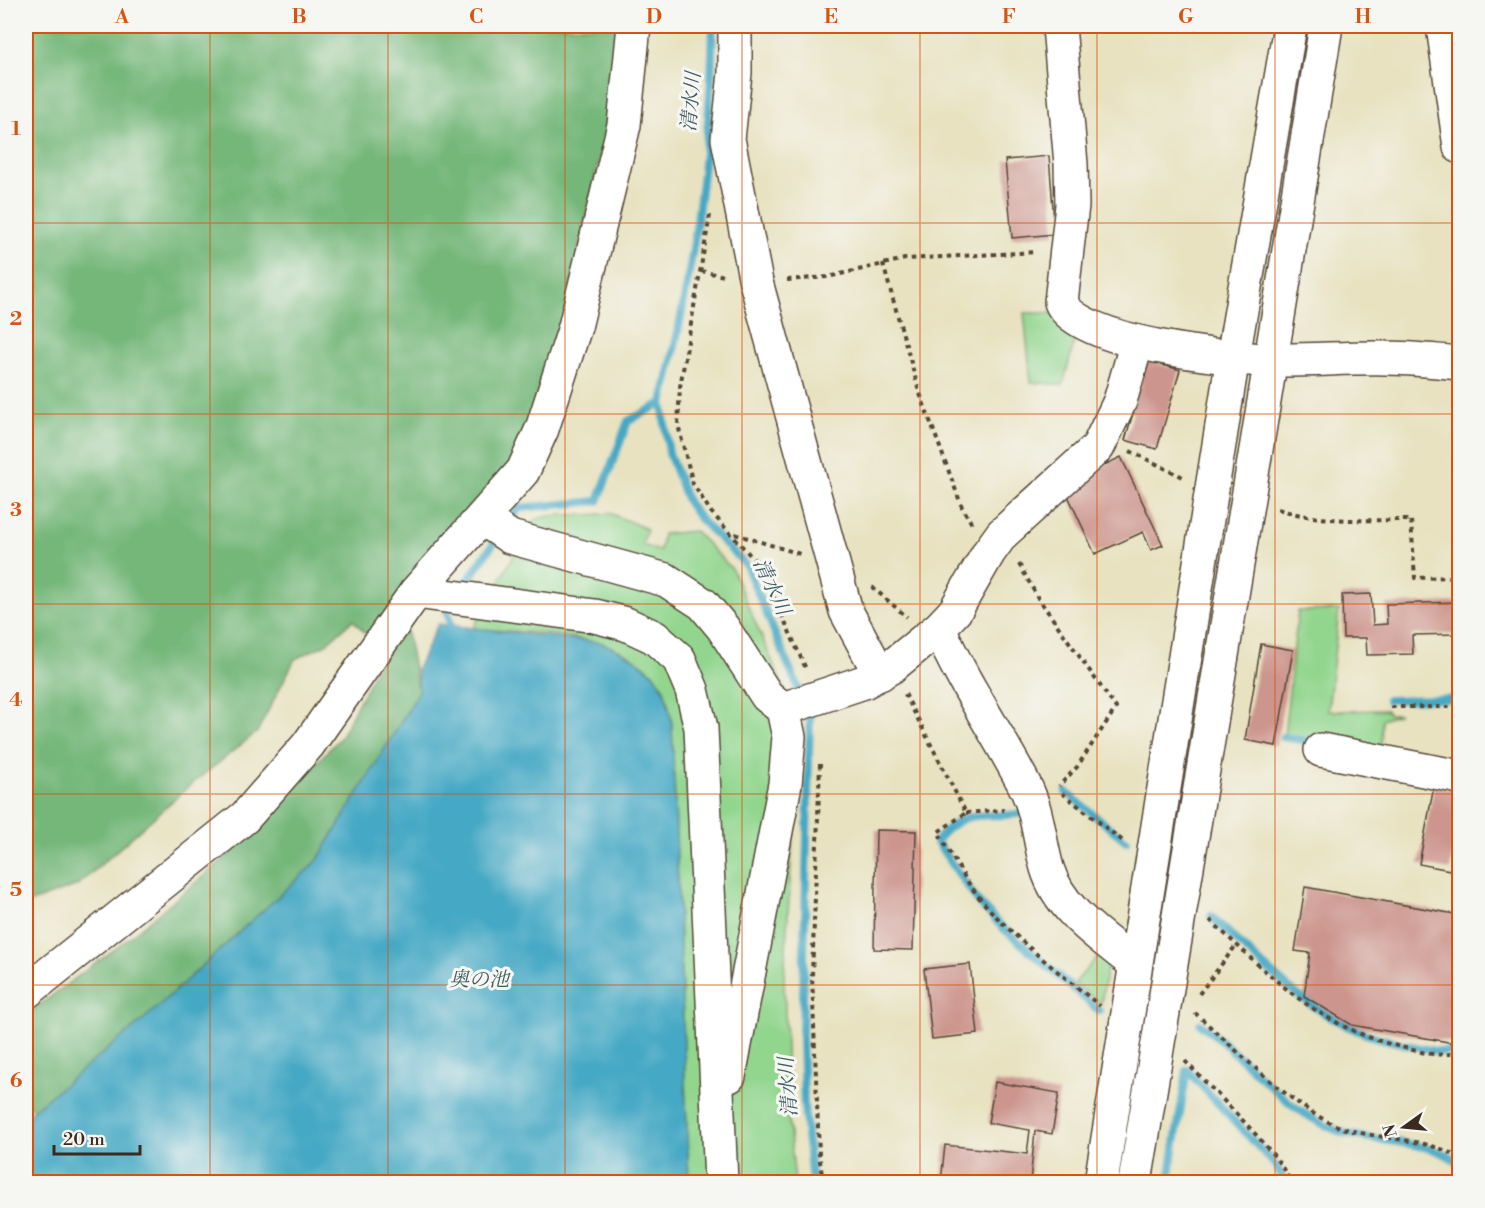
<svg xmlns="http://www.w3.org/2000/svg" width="1485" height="1208" viewBox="0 0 1485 1208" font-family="'Libre Bodoni','Noto Serif JP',serif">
<rect width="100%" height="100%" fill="#f6f6f2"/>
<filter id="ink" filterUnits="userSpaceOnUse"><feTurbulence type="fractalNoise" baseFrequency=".0167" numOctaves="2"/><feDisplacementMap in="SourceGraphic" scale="12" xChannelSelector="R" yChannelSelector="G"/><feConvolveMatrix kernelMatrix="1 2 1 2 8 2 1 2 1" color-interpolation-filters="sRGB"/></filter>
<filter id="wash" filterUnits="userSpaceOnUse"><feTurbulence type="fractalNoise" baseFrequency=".008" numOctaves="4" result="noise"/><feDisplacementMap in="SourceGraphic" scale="24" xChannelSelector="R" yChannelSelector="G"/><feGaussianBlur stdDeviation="1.35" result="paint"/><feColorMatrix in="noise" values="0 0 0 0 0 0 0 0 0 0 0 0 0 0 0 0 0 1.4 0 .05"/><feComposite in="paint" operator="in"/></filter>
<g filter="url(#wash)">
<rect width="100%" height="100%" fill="#e8e2c0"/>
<g fill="#92d68e" stroke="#668056" stroke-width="1.5">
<polygon points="1024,313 1056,313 1077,331 1063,385 1031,382"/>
<path d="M 609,513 L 647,529 L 642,545 L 660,551 L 663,534 L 695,531 L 732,569 L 787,695 L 794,817 L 784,979 L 788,1114 L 795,1182 L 689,1182 L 672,723 C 669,712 668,697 663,687 C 631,630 531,634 473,628 L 533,521 C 555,510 585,518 609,513 Z"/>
<polygon points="1339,610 1328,711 1387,710 1388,714 1399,714 1382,720 1381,755 1284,736 1298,611"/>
<polygon points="1106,946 1110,949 1101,1004 1075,983"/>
</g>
<polygon fill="#75b779" stroke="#58704c" stroke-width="1.5" points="26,26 620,26 608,119 564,320 515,462 399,595 419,692 317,861 142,1021 33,1110 26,1100 26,1015 120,945 224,859 340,738 384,653 353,620 326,644 295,659 257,732 187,788 78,885 26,904"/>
<path fill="#44a8c4" stroke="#406971" stroke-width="1.5" d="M 438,624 L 599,642 C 623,651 653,665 664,690 C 668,700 670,712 672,723 L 689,1182 L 26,1182 L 26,1116 L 142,1021 L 317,861 L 419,692 L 417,669 Z"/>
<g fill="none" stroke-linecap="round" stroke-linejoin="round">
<g stroke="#44a8c4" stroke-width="8">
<path d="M 713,26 C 710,151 692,280 662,403 L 669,453 L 687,501 L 700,519 L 746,565 L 801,695"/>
<polyline points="506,526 519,508 598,501 628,421 662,403"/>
<polyline points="461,590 498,537"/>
<polyline points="451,625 447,612 452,604"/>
<polyline points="1388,700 1460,699"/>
<polyline points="806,707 810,716 802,1036 804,1105 812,1182"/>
<polyline points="1283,737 1318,743"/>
<polyline points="1066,792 1126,841"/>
<path d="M 1028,812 C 988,822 968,802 936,841 L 979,903 L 1004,929 L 1099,1011"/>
<path d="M 1211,916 C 1257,959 1303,1010 1363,1033 C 1385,1041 1410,1045 1434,1051 L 1444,1052 L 1460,1049"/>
<path d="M 1200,1024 C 1247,1057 1285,1113 1341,1132 C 1375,1143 1434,1140 1460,1164"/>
<polyline points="1187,1070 1277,1167 1285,1182"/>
<polyline points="1170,1174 1187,1070"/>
</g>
</g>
<g id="blocks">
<g fill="#cc958d">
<polygon points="1049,156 1055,234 1012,238 1005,160"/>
<polygon points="1145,360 1180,370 1157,449 1125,440 1133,413 1130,412"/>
<polygon points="1121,457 1163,545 1151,550 1143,532 1095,554 1063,485"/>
<polygon points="1371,594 1373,625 1387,624 1386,604 1460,602 1460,634 1412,635 1413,654 1367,655 1366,638 1343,638 1342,595"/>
<polygon points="1261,644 1293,650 1276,746 1245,740"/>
<polygon points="1434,786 1460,791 1460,832 1457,832 1450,870 1419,864"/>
<polygon points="876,830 916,831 913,950 874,949"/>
<polygon points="1305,887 1460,915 1460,1044 1352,1025 1304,996 1310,953 1295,951"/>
<polygon points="970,964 978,1034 932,1039 924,969"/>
<polygon points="995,1082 1059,1093 1052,1134 1035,1131 1030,1182 941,1182 945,1145 1027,1154 1030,1130 988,1123"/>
</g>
</g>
</g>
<g filter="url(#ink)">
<use href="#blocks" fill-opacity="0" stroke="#554636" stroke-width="1.5"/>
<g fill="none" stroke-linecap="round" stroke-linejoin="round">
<defs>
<g id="minor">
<polyline points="735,26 735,73 728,139 756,282 846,611 880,674"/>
<path d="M 1059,26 L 1071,164 L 1072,205 L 1061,302 C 1077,343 1229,359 1271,360 C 1310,361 1348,357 1386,358 C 1411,358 1435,361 1460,363"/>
<polyline points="1443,26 1460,147"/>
<polyline points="482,518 510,537 666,580 703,604 723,628 767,696 783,709 789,737 785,784 729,1076"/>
<polyline points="416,592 595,616 626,624 654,637 679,659 692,690 701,728 721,1182"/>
<path d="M 939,628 C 962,682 997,732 1024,784 C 1038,810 1039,840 1047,868 C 1060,911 1102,937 1135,964"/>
<polyline points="783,709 864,682 891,667 939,628 955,611 989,552 1002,534 1098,447 1120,401 1137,342"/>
<polyline points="1321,750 1460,777"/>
<polyline points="26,992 245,817 308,745 416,592 523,471 542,429 575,327 624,125 634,26"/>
<polyline points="1101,1182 1233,357 1290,26"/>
<polyline points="1135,1182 1326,26"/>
</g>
</defs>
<use href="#minor" stroke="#554636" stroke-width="36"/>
<g stroke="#554636" stroke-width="4" stroke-dasharray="4.5 4.5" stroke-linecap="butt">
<polyline points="710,215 680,387 678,425 693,484 711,512 760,566 806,669"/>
<polyline points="883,264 919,391 962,507 972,524"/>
<polyline points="701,271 724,276"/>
<polyline points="787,280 828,277 905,259 1036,252"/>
<polyline points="1130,451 1183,477"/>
<path d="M 1278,509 C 1321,523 1365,520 1411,520 L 1415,578 L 1460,577"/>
<polyline points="735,534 800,554"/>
<polyline points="1019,564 1038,598 1116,708 1077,767 1059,786"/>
<polyline points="872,587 907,617"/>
<path d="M 905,694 L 966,813 L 938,832 C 952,856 965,881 983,902 C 1017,941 1060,973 1100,1006"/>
<polyline points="1391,707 1460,707"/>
<polyline points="820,764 812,975 819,1154 823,1182"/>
<polyline points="1062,793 1124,842"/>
<polyline points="966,813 1004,810"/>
<path d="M 1210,920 C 1272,977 1316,1026 1401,1047 C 1421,1052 1439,1058 1460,1052"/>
<polyline points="1199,994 1237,944"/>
<path d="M 1195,1013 C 1233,1046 1294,1110 1340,1127 C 1379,1141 1423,1136 1460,1158"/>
<path d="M 1185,1061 C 1209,1087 1280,1153 1290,1182"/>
</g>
<use href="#minor" stroke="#fff" stroke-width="33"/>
</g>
</g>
<path fill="none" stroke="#d7540e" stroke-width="1.5" stroke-opacity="0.55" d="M 210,26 L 210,1182M 388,26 L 388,1182M 565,26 L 565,1182M 742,26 L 742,1182M 920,26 L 920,1182M 1097,26 L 1097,1182M 1275,26 L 1275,1182M 26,223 L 1460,223M 26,414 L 1460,414M 26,604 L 1460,604M 26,794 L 1460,794M 26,985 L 1460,985"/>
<g text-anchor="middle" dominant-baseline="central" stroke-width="6" stroke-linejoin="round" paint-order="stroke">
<g font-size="20" font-style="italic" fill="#3f5c60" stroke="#f6f6f2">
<text transform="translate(692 102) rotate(-85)">清水川</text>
<text transform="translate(771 587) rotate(65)">清水川</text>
<text x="479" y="980">奥の池</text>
<text transform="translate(789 1087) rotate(-94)">清水川</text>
</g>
</g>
<rect width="1485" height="1208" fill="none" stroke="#f6f6f2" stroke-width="66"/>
<g transform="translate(1404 1127) rotate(255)" stroke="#f6f6f2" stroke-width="4.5" paint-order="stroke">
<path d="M0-4.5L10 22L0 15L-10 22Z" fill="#3b2a1e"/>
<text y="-9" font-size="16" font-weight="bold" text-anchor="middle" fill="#3b2a1e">N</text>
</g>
<path d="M54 1145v9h86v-9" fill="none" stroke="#3b2a1e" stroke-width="3"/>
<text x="63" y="1145" font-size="18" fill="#3b2a1e" stroke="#f6f6f2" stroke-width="4.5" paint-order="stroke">20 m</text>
<rect x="33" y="33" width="1419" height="1142" fill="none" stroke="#d7540e" stroke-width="2"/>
<g font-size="20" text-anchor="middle" font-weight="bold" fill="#d7540e">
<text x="122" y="23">A</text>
<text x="299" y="23">B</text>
<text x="476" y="23">C</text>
<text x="654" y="23">D</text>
<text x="831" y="23">E</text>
<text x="1009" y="23">F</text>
<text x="1186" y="23">G</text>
<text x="1363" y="23">H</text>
<text x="16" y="135">1</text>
<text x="16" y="325">2</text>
<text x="16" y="516">3</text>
<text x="16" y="706">4</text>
<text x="16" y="896">5</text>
<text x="16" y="1087">6</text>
</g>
</svg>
